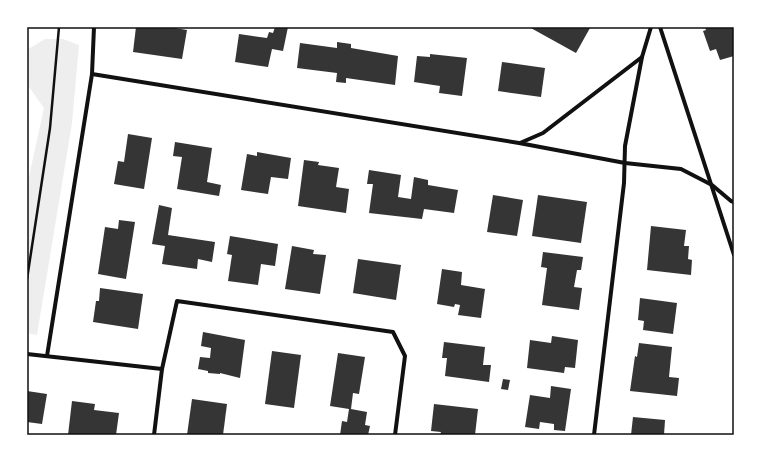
<svg xmlns="http://www.w3.org/2000/svg" width="761" height="462" viewBox="0 0 761 462" font-family="Commissioner,sans-serif">
<rect width="100%" height="100%" fill="#fff"/>
<polygon fill="#eee" points="45,39 63,39 79,45 72,123 37,335 27,333 27,186 44,108 27,84 27,50"/>
<g fill="#353535">
<polygon points="136,27 169,27 187,30 182,59 133,52"/>
<polygon points="275,27 288,27 283,51 272,49 268,67 235,62 239,34 267,38 269,32 273,33"/>
<polygon points="529,27 589,27 590,28 576,53"/>
<polygon points="705,27 734,27 734,56 720,60 716,49 710,51 703,31 706,30"/>
<polygon points="337,42 351,44 351,48 398,56 395,85 346,78 346,83 336,82 337,73 297,68 300,43 337,48"/>
<polygon points="430,54 467,58 462,96 439,93 440,86 414,82 417,56 430,57"/>
<polygon points="502,62 545,68 541,97 498,91"/>
<polygon points="128,134 152,138 144,189 114,184 118,161 124,162"/>
<polygon points="175,142 212,148 207,182 221,185 219,196 177,189 182,157 173,156"/>
<polygon points="257,152 291,158 288,179 271,177 268,194 241,190 247,154 257,156"/>
<polygon points="304,160 319,162 318,165 339,168 336,187 349,189 346,213 298,206"/>
<polygon points="369,170 401,175 398,197 411,199 414,177 428,180 428,185 458,190 454,213 424,209 422,219 369,213 373,184 367,184"/>
<polygon points="493,195 523,200 517,236 487,232"/>
<polygon points="538,195 587,202 581,243 532,236"/>
<polygon points="159,205 172,208 168,235 215,242 212,262 198,259 197,269 162,264 165,246 152,244"/>
<polygon points="119,220 135,222 126,279 98,274 105,227 118,229"/>
<polygon points="651,226 686,230 684,246 689,246 688,259 692,260 691,275 647,270"/>
<polygon points="230,236 278,244 275,266 261,264 258,285 228,281 232,255 227,254"/>
<polygon points="292,246 314,250 313,254 326,255 320,294 285,289"/>
<polygon points="543,252 583,257 581,270 577,270 574,287 582,288 579,310 542,305 547,268 541,267"/>
<polygon points="358,259 401,265 396,300 353,293"/>
<polygon points="442,269 462,272 461,285 485,289 481,318 458,315 460,305 455,304 454,307 437,304"/>
<polygon points="100,288 143,294 138,329 93,322 96,301 99,301"/>
<polygon points="640,298 677,303 673,334 643,330 644,321 638,320"/>
<polygon points="203,332 245,340 240,378 220,373 220,374 208,373 208,371 198,369 200,357 210,358 211,348 201,346"/>
<polygon points="552,336 578,340 575,368 565,367 564,373 527,368 530,340 551,343"/>
<polygon points="444,342 485,347 483,365 491,365 489,382 445,376 447,358 442,358"/>
<polygon points="639,343 672,347 669,377 679,378 677,396 630,391 635,356 637,357"/>
<polygon points="272,351 301,355 294,408 265,404"/>
<polygon points="338,353 365,357 359,394 353,393 351,409 367,412 365,425 370,426 368,435 340,435 342,421 347,422 349,409 330,406"/>
<polygon points="503,379 510,380 508,390 501,389"/>
<polygon points="551,386 571,389 565,431 554,430 554,424 540,422 539,429 525,427 530,395 550,398"/>
<polygon points="27,391 47,394 42,424 27,422"/>
<polygon points="192,399 227,404 223,435 187,435"/>
<polygon points="72,401 95,404 94,410 119,413 116,435 68,435"/>
<polygon points="434,404 478,409 475,435 440,435 441,432 431,431"/>
<polygon points="633,417 665,420 664,435 631,435"/>
</g>
<g fill="none" stroke-linecap="round" stroke-linejoin="round">
<polyline stroke="#111" stroke-width="2.5" points="27,279 50,128 59,27"/>
<g stroke="#111" stroke-width="4">
<polyline points="660,27 734,255"/>
<polyline points="92,74 519,143 625,163 681,169 712,185 731,201 734,202"/>
<polyline points="520,143 543,133 642,57 651,27"/>
<polyline points="27,354 162,369"/>
<polyline points="47,356 92,74 94,27"/>
<polyline points="154,435 162,369 177,301 393,332 405,356 395,435"/>
<polyline points="594,435 624,183 625,146 642,57"/>
</g>
</g>
<rect width="761" height="462" fill="none" stroke="#ffffff" stroke-width="56"/>
<rect x="28" y="28" width="705" height="406" fill="none" stroke="#111" stroke-width="1.5"/>
</svg>
